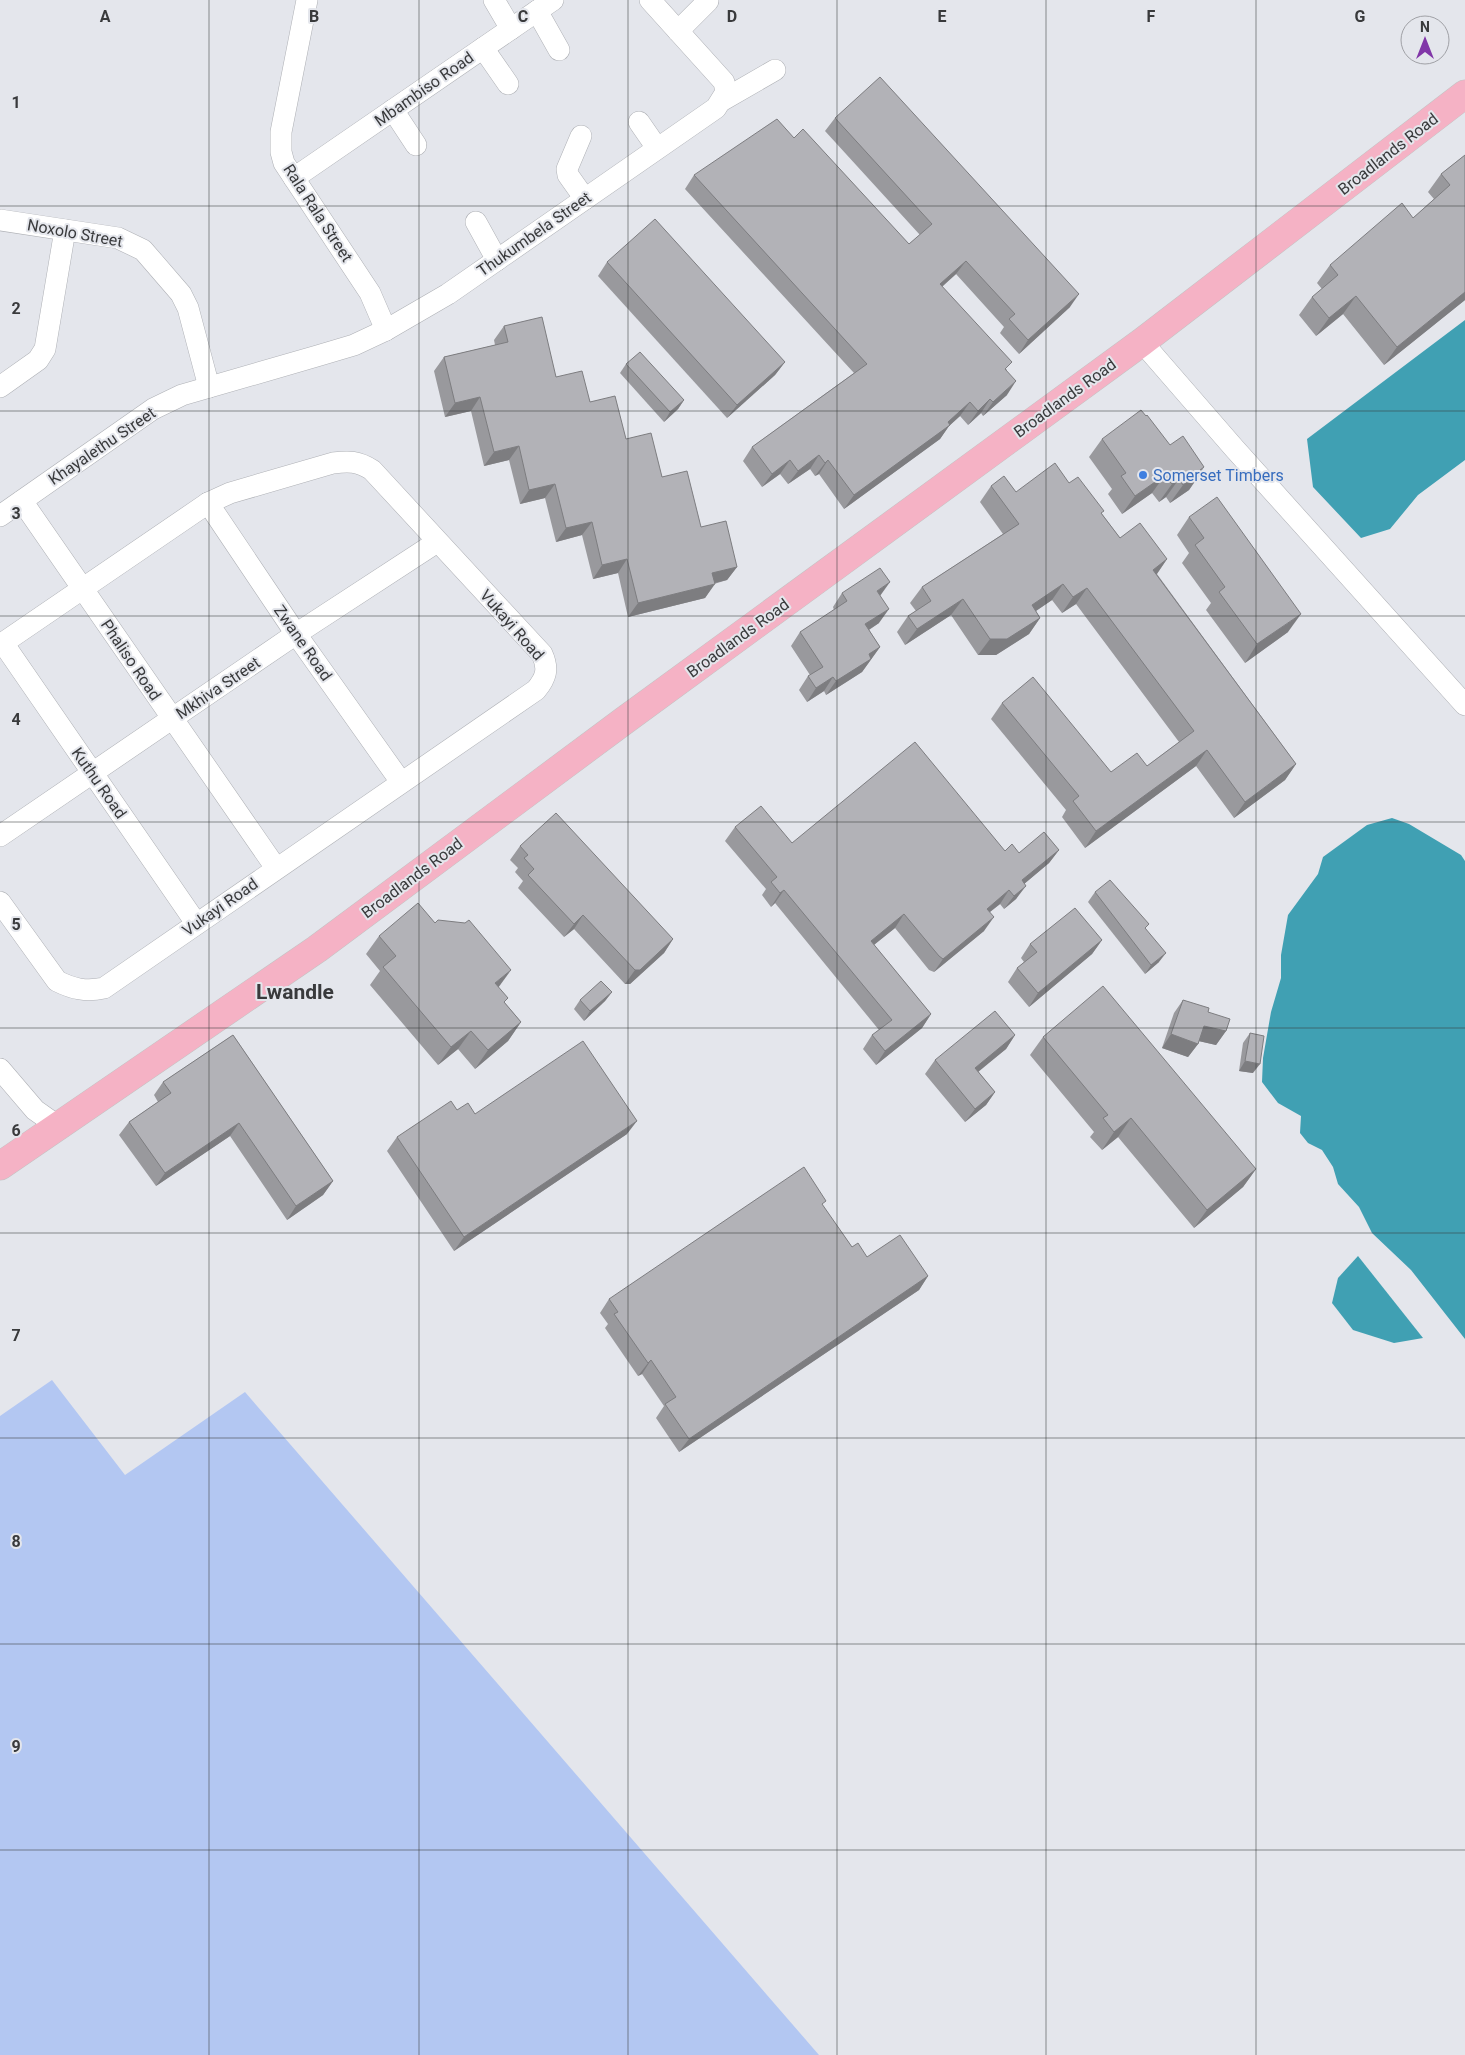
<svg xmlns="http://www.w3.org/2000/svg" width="1465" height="2055" viewBox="0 0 1465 2055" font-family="Roboto,sans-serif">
<rect width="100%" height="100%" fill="#e4e6ec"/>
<polygon fill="#b3c7f2" points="52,1380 125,1475 245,1392 819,2055 0,2055 0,1416"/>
<g fill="#40a0b3">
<polygon points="1465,320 1465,460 1418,495 1390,529 1361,538 1313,487 1307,439"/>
<polygon points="1392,818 1409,824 1461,855 1465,861 1465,1339 1411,1270 1372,1233 1359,1207 1338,1184 1333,1167 1322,1150 1308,1143 1300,1133 1301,1116 1278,1103 1262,1082 1263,1058 1271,1012 1281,978 1281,955 1288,915 1318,874 1323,857 1367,825"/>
<polygon points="1358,1256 1423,1338 1394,1343 1353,1330 1332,1303 1338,1278"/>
</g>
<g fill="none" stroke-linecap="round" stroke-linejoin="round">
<defs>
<g id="minor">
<polyline points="307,0 281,132 281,152 284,163 370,293 386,330"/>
<polyline points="494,0 511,29"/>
<polyline points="537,11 559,50"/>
<polyline points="678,31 708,1"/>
<polyline points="483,48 508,84"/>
<polyline points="723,100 775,70"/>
<polyline points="393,110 416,145"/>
<polyline points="639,122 657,148"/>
<polyline points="581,136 567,169 568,175 585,199"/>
<polyline points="294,178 553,0"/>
<polyline points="0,220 118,238 143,250 181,294 188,308 209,387"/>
<polyline points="476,222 497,260"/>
<polyline points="1142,342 1234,448 1465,705"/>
<polyline points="0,387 38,360 45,349 65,230"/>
<polyline points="22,501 276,868"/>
<polyline points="208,503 296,634 401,782"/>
<polyline points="0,516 153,409 182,395 317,356 354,345 386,330 448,294 716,108 726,92 724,82 650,0"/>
<polyline points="3,643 196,923"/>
<path d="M 0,645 L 208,503 L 230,493 L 333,463 C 349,461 358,461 372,470 L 542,654 C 549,669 546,678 536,690 L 104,988 C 86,992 73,989 57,981 L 0,902"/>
<polyline points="0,836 296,634 437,542"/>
<polyline points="0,1069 35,1110 59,1127"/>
</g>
<polyline id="major" points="0,1166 317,949 625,720 1142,342 1465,94"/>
</defs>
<use href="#minor" stroke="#aeb0b5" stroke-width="22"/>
<use href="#major" stroke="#c4c4c4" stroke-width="29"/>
<use href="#minor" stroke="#fff" stroke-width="21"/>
<use href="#major" stroke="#f5b2c5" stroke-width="28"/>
</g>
<g fill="#99999d">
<polygon points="835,118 1070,307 1019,354 1000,333 1004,327 956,274 942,287 1007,370 1007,395 983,416 981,413 968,425 960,416 949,426 940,439 844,509 819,474 815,476 810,469 788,484 780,474 762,487 743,461 752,447 854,373 685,189 694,175 794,138 909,244 920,235 825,131"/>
<polygon points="1465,155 1465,300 1384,365 1343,314 1316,336 1299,315 1312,297 1322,289 1317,283 1330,265 1413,218 1434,199 1428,192 1441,174"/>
<polygon points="607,262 785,362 775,375 727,418 598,276"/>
<polygon points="504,326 556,377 590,402 662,477 701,527 737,567 727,580 714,584 705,598 628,617 618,573 593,579 582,535 556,542 545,498 520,504 509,460 484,466 471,411 445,417 434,371 444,357 495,345 494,340"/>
<polygon points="626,364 684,400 678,409 664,422 620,373"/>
<polygon points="1102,439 1170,445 1202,472 1189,490 1170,503 1166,497 1159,502 1152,493 1122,514 1108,494 1112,489 1089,457"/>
<polygon points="1069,483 1102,514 1120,538 1167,559 1157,574 1296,764 1285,780 1234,818 1196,766 1085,848 1062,817 1066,810 991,719 1002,703 1111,772 1147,766 1179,742 1076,604 1062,613 1052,600 1036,611 1040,618 1029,634 996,655 978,655 951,615 905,645 897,632 908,616 916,611 910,603 922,587 1003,534 980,502 991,486 1016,492"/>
<polygon points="1189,517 1288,632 1245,663 1206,610 1211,603 1182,563 1189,553 1177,535"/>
<polygon points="842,593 880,596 879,623 869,630 880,647 862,672 826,695 824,691 807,702 799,690 808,676 810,675 791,646 800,632 834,610 833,607"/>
<polygon points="735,827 792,843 1005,851 1019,853 1059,850 1049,863 1024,884 1016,899 1004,909 1000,904 990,912 984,931 934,972 929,970 895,928 874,945 931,1014 922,1028 876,1065 863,1049 872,1035 879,1030 775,903 771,907 762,895 766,889 725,841"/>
<polygon points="520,846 673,939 664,953 630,984 625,984 574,929 564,937 518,888 523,881 515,872 518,868 510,860"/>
<polygon points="1095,892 1146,929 1159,962 1145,974 1088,902"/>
<polygon points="435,923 499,988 505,1003 521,1022 508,1041 475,1069 458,1049 438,1065 370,985 380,971 366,954 379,936"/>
<polygon points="1102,940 1092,954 1029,1007 1008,982 1017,968 1024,962 1021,958 1030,944"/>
<polygon points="612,992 605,1001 584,1021 574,1009 580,1000"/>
<polygon points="1183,1000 1208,1012 1226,1031 1216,1045 1199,1041 1198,1044 1188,1057 1162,1048 1174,1013"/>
<polygon points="1250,1033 1253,1073 1239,1071 1243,1043"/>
<polygon points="233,1035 333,1181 323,1195 287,1220 230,1136 156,1186 119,1135 129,1122 158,1102 154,1095 163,1082"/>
<polygon points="1015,1035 1006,1049 978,1071 995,1092 986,1105 965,1122 925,1074 935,1060"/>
<polygon points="1043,1037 1256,1169 1243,1187 1194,1228 1118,1137 1102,1150 1090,1137 1094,1132 1030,1055"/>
<polygon points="457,1110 475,1114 627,1134 454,1251 387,1151 397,1137"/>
<polygon points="823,1206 852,1247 867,1257 928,1276 919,1290 679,1452 656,1418 664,1406 642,1374 638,1376 605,1328 608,1324 600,1313 609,1299"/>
</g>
<g fill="#7d7d80">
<polygon points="966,261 956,274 930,297 940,284"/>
<polygon points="1465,292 1465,300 1384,365 1397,347"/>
<polygon points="1079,294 1070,307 1019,354 1028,340"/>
<polygon points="1356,296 1343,314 1316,336 1329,318"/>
<polygon points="785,362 775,375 727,418 737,405"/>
<polygon points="1016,381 1007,395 983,416 993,402"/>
<polygon points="480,397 471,411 445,417 455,403"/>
<polygon points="990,399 981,413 968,425 978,411"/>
<polygon points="684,400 678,409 664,422 670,412"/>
<polygon points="970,402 960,416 949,426 940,439 844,509 854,495 948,422"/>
<polygon points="519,446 509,460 484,466 494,452"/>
<polygon points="819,455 810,469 788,484 798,471"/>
<polygon points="790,460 780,474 762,487 772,474"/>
<polygon points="828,460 819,474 815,476 825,463"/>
<polygon points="1204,467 1189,490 1170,503 1183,485"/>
<polygon points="1165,475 1152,493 1122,514 1135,496"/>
<polygon points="1179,479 1166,497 1159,502 1172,484"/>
<polygon points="555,484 545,498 520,504 529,490"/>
<polygon points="592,522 582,535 556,542 566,528"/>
<polygon points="627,559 618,573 593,579 602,565"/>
<polygon points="1167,559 1156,575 1153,570"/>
<polygon points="737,567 727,580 702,586 712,573"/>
<polygon points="890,582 880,596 877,591"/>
<polygon points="715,584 705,598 628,617 638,603"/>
<polygon points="1063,584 1052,600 1021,621 1032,605"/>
<polygon points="1087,588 1076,604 1062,613 1073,597"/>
<polygon points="963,599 951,615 905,645 917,629"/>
<polygon points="889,609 879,623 856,638 865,624"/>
<polygon points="1301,614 1288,632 1245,663 1257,644"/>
<polygon points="1040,618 1029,634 996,655 978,655 990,639"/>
<polygon points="880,647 862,672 826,695 836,681 869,654"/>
<polygon points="833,677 824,691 807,702 816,688"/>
<polygon points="1207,750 1196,766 1085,848 1096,831"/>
<polygon points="1296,764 1285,780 1234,818 1245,802"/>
<polygon points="1059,850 1049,863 1012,894 1022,880"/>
<polygon points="1026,886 1016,899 1004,909 1014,896"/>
<polygon points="784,890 775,903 771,907 780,893"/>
<polygon points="1009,890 1000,904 977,922 987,909"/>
<polygon points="904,914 895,928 861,955 871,941"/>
<polygon points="583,915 574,929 564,937 574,924"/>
<polygon points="994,917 984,931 934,972 943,959"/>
<polygon points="673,939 664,953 630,984 625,984 635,970"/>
<polygon points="1102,940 1092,954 1029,1007 1038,993"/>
<polygon points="1166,953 1159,962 1145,974 1151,965"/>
<polygon points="511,970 498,988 495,983"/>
<polygon points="612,992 605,1001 584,1021 590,1011"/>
<polygon points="931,1014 922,1028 876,1065 885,1051"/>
<polygon points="521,1022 508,1041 475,1069 488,1050"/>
<polygon points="1204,1026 1226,1031 1216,1045 1194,1040"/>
<polygon points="471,1031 458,1049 438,1065 451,1047"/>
<polygon points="1171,1034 1198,1044 1188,1057 1162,1048"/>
<polygon points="1015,1035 1006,1049 966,1082 975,1068"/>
<polygon points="1245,1061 1260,1064 1253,1073 1239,1071"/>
<polygon points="995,1092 986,1105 965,1122 975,1109"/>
<polygon points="1131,1118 1118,1137 1102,1150 1114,1132"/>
<polygon points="637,1121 627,1134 454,1251 464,1237"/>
<polygon points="239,1123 230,1136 156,1186 165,1173"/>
<polygon points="1256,1169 1243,1187 1194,1228 1207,1210"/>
<polygon points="333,1181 323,1195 287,1220 296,1206"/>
<polygon points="928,1276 919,1290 679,1452 689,1439"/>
<polygon points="651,1360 642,1374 638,1376 648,1363"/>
</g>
<g fill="#b2b2b7" stroke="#7d7d80">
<polygon points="880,77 1079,294 1028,340 1009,319 1015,314 966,261 940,284 1012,362 1005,369 1016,381 993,402 990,399 978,411 970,402 948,422 950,425 854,495 828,460 825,463 819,455 798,471 790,460 772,474 752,447 867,364 694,175 777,119 794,138 803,129 909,244 932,224 835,118"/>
<polygon points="1465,155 1465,292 1397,347 1356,296 1329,318 1312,297 1338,275 1330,265 1402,203 1413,218 1450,185 1441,174"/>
<polygon points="655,219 785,362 737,405 607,262"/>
<polygon points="542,317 556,377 582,371 590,402 615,396 626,439 651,433 662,477 687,471 701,527 726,521 737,567 712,573 715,584 638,603 627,559 602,565 592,522 566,528 555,484 529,490 519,446 494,452 480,397 455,403 444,357 508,342 504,326"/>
<polygon points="640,352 684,400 670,412 626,364"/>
<polygon points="1141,410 1146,416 1147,415 1170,445 1183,436 1204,467 1200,470 1202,472 1183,485 1179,479 1172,484 1165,475 1135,496 1121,476 1126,473 1102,439"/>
<polygon points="1055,463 1069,483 1078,477 1104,511 1101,513 1120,538 1140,523 1167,559 1153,570 1296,764 1245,802 1207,750 1096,831 1073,801 1079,796 1002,703 1033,677 1111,772 1137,753 1147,766 1194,731 1087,588 1073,597 1063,584 1032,605 1040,618 1007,639 990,639 963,599 917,629 908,616 931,601 922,587 1019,524 991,486 1004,476 1016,492"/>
<polygon points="1217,497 1301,614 1257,644 1219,592 1225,587 1195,545 1204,538 1189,517"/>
<polygon points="880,568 890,582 877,591 889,609 865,624 880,647 869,654 871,659 836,681 833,677 816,688 808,676 823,667 800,632 847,601 842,593"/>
<polygon points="915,742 1005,851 1012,844 1019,853 1044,832 1059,850 1022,880 1026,886 1014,896 1009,890 987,909 994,917 943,959 939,956 904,914 871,941 931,1014 885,1051 872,1035 892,1020 784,890 780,893 771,882 777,877 735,827 761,806 792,843"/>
<polygon points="556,813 673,939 640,970 635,970 583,915 574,924 528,875 534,869 524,858 528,855 520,846"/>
<polygon points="1110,880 1149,924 1145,928 1166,953 1151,965 1095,892"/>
<polygon points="418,903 435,923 438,920 465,923 469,920 511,970 495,983 508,998 504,1002 521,1022 488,1050 471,1031 451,1047 383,967 396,956 379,936"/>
<polygon points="1075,908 1102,940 1038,993 1017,968 1037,952 1030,944"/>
<polygon points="601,981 612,992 590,1011 580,1000"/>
<polygon points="1103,986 1256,1169 1207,1210 1131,1118 1114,1132 1103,1118 1108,1115 1043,1037"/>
<polygon points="1183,1000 1209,1008 1208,1012 1230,1019 1226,1031 1204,1026 1198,1044 1171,1034"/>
<polygon points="995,1011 1015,1035 975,1068 995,1092 975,1109 935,1060"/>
<polygon points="1250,1033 1264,1036 1260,1064 1245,1061"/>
<polygon points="233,1035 333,1181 296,1206 239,1123 165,1173 129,1122 171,1093 163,1082"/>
<polygon points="583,1041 637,1121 464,1237 397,1137 451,1101 457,1110 468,1103 475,1114"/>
<polygon points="804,1167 826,1201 822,1204 852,1247 858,1243 867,1257 900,1235 928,1276 689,1439 665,1404 676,1397 651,1360 648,1363 614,1314 618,1312 609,1299"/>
</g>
<path fill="none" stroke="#393a3c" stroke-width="1" stroke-opacity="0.55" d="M 209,0 L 209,2055M 419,0 L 419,2055M 628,0 L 628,2055M 837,0 L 837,2055M 1046,0 L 1046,2055M 1256,0 L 1256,2055M 0,206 L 1465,206M 0,411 L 1465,411M 0,616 L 1465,616M 0,822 L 1465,822M 0,1028 L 1465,1028M 0,1233 L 1465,1233M 0,1438 L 1465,1438M 0,1644 L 1465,1644M 0,1850 L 1465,1850"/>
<circle fill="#3f7fe0" stroke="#e4e6ec" stroke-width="2" cx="1143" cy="475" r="5"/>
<g text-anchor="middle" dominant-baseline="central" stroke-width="4" stroke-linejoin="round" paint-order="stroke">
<g font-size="16" fill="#393a3c" stroke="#e4e6ec">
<text transform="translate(424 89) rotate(-35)">Mbambiso Road</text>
<text transform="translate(1388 154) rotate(-38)">Broadlands Road</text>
<text transform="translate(318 213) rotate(57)">Rala Rala Street</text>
<text transform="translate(75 233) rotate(10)">Noxolo Street</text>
<text transform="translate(534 234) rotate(-35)">Thukumbela Street</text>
<text transform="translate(1065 398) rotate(-36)">Broadlands Road</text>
<text transform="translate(102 446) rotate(-34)">Khayalethu Street</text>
<text transform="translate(512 625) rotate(49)">Vukayi Road</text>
<text transform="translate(738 638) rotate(-36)">Broadlands Road</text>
<text transform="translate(303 643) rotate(55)">Zwane Road</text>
<text transform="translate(131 660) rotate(56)">Phaliso Road</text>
<text transform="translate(218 688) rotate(-34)">Mkhiva Street</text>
<text transform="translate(99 783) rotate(55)">Kuthu Road</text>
<text transform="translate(412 878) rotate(-37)">Broadlands Road</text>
<text transform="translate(220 907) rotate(-35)">Vukayi Road</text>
</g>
<g font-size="16" fill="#366cbe" stroke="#e4e6ec" text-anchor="start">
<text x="1153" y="475">Somerset Timbers</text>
</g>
<g font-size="21" font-weight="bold" fill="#393a3c" stroke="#e4e6ec">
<text x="295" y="992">Lwandle</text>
</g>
</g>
<g font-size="16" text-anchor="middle" font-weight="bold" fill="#393a3c" stroke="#e4e6ec" stroke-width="4" stroke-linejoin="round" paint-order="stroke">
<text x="105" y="22">A</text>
<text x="314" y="22">B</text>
<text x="523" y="22">C</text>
<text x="732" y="22">D</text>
<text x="942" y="22">E</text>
<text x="1151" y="22">F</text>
<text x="1360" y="22">G</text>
<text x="16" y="108">1</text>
<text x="16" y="314">2</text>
<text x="16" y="519">3</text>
<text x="16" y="725">4</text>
<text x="16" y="930">5</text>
<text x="16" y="1136">6</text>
<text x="16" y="1341">7</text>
<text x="16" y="1547">8</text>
<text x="16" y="1752">9</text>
</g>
<g transform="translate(1425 40)"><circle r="24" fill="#e4e6ec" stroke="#a0a1a6"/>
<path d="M0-4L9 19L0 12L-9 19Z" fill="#8136a8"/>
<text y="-8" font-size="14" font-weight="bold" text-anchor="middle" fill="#393a3c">N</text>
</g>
</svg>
